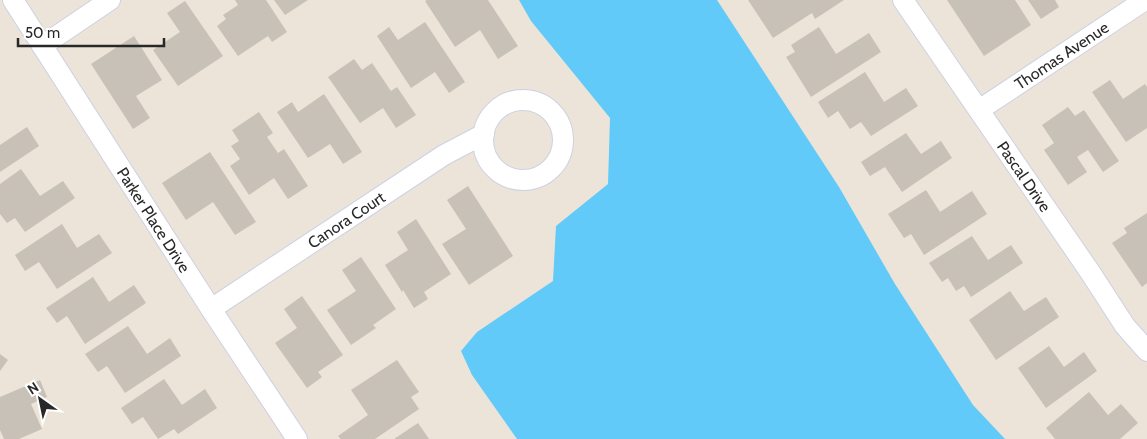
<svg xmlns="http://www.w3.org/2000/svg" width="1147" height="439" viewBox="0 0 1147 439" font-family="Cabin,sans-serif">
<rect width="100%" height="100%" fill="#ece4d8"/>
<polygon fill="#61caf8" points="519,0 717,0 839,187 895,284 973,405 1005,439 517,439 472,375 461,351 477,332 553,281 556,226 608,184 610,118 531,21"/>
<g fill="#c7c1b8">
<polygon points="235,0 266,0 287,32 272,42 268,36 238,56 217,26 226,19 223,15 238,5"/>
<polygon points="274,0 308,0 285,15"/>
<polygon points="427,0 488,0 518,46 498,59 480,30 455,47 425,1"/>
<polygon points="748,0 844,0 815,19 812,13 773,38"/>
<polygon points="947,0 1015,0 1031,25 984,56"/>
<polygon points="1028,0 1055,0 1059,7 1041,19"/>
<polygon points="185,1 223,56 178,86 153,50 180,32 167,13"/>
<polygon points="425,22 465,82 449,93 435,72 411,88 377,36 389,27 398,40"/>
<polygon points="819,27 836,54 869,33 881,52 811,97 786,57 795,52 791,45"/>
<polygon points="134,36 162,80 136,96 150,118 133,129 91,64"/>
<polygon points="354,59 362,70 372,63 391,91 397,87 416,115 396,128 383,108 360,123 328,77"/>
<polygon points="865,72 884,102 906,88 918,106 871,136 861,122 850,129 838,111 828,118 818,102"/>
<polygon points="1110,80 1123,99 1145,84 1147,87 1147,128 1126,142 1092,92"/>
<polygon points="324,94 362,152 343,164 330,144 308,158 277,112 292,102 298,112"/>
<polygon points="1068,107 1075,116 1084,110 1119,161 1103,172 1088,150 1077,157 1087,172 1068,185 1044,150 1054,143 1042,125"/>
<polygon points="259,112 273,133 267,137 278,153 284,149 308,186 288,199 274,178 249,195 230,166 240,159 231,146 239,141 232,130"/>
<polygon points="27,127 39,146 0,172 0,145"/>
<polygon points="906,133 921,154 941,141 952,158 902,192 885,167 870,176 861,162"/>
<polygon points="210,152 256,222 235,235 213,202 186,220 162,183"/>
<polygon points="21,169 40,196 63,181 75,198 25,232 15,218 7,223 0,214 0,184"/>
<polygon points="468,186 513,256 469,285 442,244 466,229 447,200"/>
<polygon points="926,190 940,212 972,191 987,214 924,255 911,234 904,238 888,214"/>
<polygon points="1147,213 1147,283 1142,287 1112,243 1127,233 1124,228"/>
<polygon points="416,219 451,274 424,292 428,299 414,308 403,290 402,292 385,265 408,250 397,232"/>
<polygon points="62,224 77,248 99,234 112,253 57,289 39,262 25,271 15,255"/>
<polygon points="972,236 988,260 1011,245 1023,263 971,297 964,286 956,291 948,278 942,282 929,263"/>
<polygon points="361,257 396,309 373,325 376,328 351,345 327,310 356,291 342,270"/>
<polygon points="93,277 109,302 134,285 146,303 85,344 67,316 57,323 46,308"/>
<polygon points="1010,291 1024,311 1046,297 1059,317 996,360 969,320"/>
<polygon points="302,296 343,355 318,372 322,377 307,388 275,343 297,328 284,309"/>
<polygon points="128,326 147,354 170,338 181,356 125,393 107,366 98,372 85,354"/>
<polygon points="1049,346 1064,367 1084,352 1097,371 1046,408 1018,368"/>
<polygon points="0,354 8,360 0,371"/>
<polygon points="397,360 419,392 411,397 419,409 375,439 341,439 338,436 368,415 351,390"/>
<polygon points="164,379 182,405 205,389 217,408 178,434 174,429 158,439 143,417 132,424 121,408"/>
<polygon points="40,380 47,397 31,404 42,429 19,439 4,439 0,430 0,397"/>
<polygon points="1089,392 1108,415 1121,404 1138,423 1120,439 1055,439 1046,428"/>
<polygon points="418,423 429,439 394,439"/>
</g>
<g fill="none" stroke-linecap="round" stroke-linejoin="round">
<defs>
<g id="street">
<path id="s1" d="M 13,0 L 211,309 L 297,439"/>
<path id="s2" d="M 903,0 L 1090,272 L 1125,326 L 1147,351"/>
<polyline points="42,46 110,0"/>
<circle cx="523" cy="140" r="40"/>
<path id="s3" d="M 979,110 L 1145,0"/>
<path id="s4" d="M 211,309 L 444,155 L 484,134"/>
</g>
</defs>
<use href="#street" stroke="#cdd1e3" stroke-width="22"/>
<use href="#street" stroke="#fff" stroke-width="20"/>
</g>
<g text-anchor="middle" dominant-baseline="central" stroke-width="4.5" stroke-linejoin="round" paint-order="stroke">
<g font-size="16" fill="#282828" stroke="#fff">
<text stroke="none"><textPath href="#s3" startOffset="99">Thomas Avenue</textPath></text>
<text stroke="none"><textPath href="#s2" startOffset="214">Pascal Drive</textPath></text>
<text stroke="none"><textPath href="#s1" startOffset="261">Parker Place Drive</textPath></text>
<text stroke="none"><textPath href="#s4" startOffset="162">Canora Court</textPath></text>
</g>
</g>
<g transform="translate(40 399) rotate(327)" stroke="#ffffff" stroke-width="4" paint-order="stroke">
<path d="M0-4L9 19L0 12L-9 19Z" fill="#282828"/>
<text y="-8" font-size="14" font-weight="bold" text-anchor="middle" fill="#282828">N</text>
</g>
<path d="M18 38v8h146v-8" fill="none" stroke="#282828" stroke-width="2.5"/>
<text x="25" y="38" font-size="15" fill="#282828" stroke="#ffffff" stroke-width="4" paint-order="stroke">50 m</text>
</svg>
